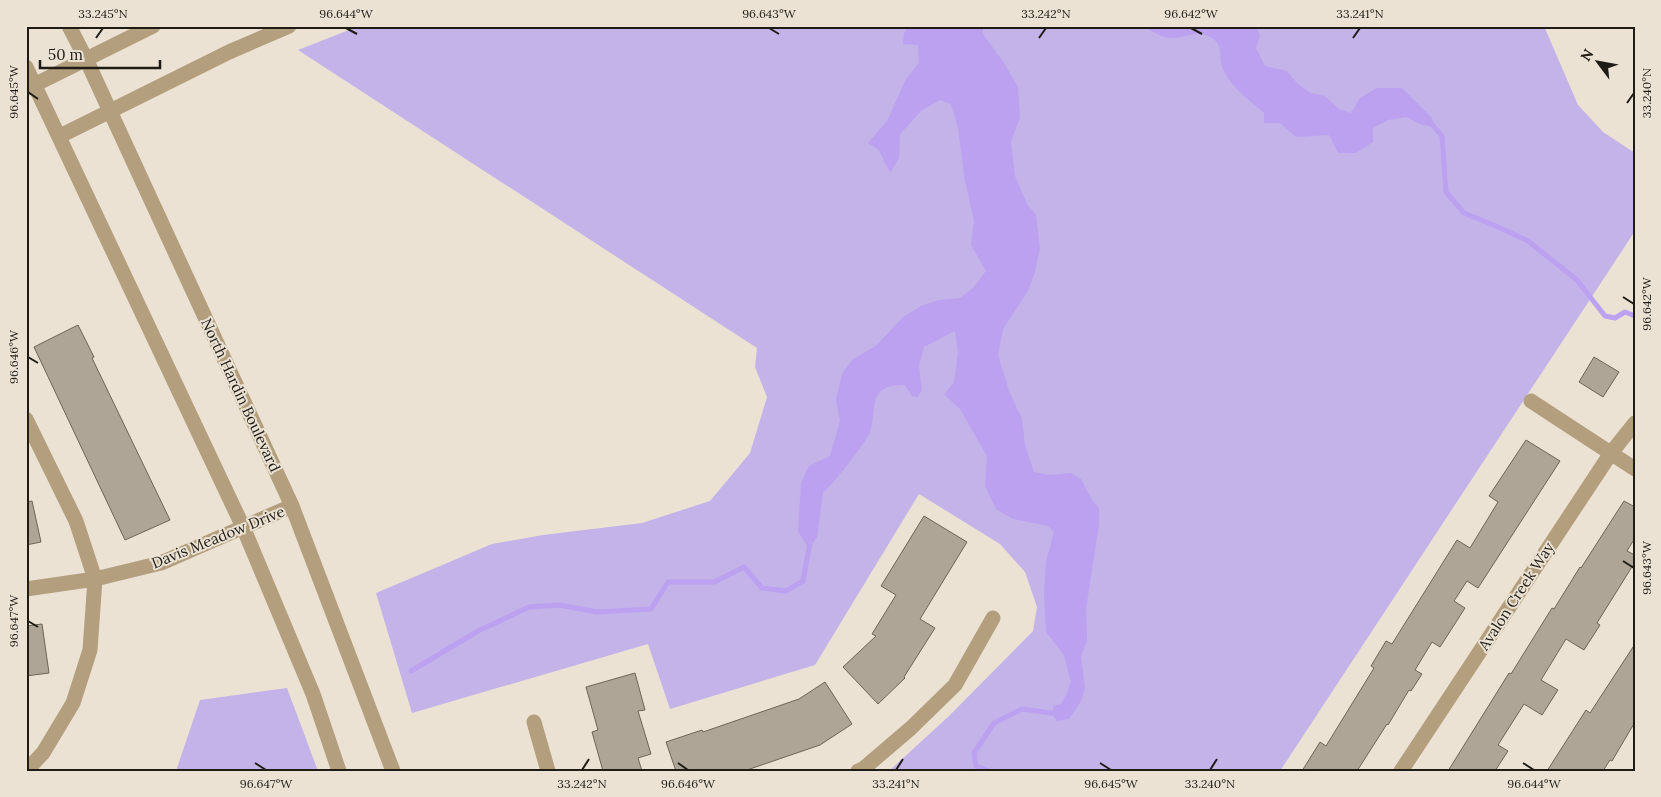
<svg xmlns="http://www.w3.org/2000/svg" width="1661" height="797" viewBox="0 0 1661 797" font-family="Lora,serif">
<rect width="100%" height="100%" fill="#ebe2d4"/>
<g fill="#c3b3e9">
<polygon points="359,26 1544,26 1578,105 1603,132 1635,153 1635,231 1280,771 889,771 949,716 1033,631 1037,607 1025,572 1000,544 919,494 815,665 670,709 648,644 412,713 376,593 492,544 543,535 642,523 710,501 750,453 767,397 755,367 757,348 298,50"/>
<polygon points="287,688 318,771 176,771 200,700"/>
</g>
<g fill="#bba1f0">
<path d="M 908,26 L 983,26 L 983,34 L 1004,63 L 1018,87 L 1020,117 L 1011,142 L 1015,176 L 1027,204 L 1036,215 L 1040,248 L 1035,272 L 1028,291 L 1003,329 L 998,355 L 1009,391 L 1022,419 L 1025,445 L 1034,472 L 1050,475 L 1071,473 L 1081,479 L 1092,500 L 1099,508 L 1099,524 L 1086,609 L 1087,640 L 1081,656 L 1085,688 L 1081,701 L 1069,719 L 1057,721 L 1053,714 L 1053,706 L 1061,704 L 1066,695 L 1071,682 L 1064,655 L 1046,632 L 1044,592 L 1046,562 L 1054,532 L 1048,526 L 1013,519 L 996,509 L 985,486 L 987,456 L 960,409 L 944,394 L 954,383 L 958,352 L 955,331 L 924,347 L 919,366 L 922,390 L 918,397 L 912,396 L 905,385 C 866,385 878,406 870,432 C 866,443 832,485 823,493 L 817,537 L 809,549 L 798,531 L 801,483 L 809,466 L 830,456 L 840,421 L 836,399 L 842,374 L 852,360 L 877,345 L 903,317 L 921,306 L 939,300 L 960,298 L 973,288 L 986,271 L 971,245 L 974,221 L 965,181 L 958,128 L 951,104 L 940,100 L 922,110 L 900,134 L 899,158 L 890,173 L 879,150 L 868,143 L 887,121 L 906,79 L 919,63 L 918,45 L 903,44 L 904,34 Z"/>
<path d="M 1144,26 L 1256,26 L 1260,35 L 1256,48 L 1265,66 L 1287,71 L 1297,83 L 1310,93 L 1325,96 L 1339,109 L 1351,113 L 1360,98 L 1377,88 L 1402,88 L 1432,118 L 1434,127 L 1422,125 L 1406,117 L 1388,120 L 1373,128 L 1373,142 L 1356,153 L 1338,153 L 1329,135 L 1296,137 L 1280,123 L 1264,123 L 1264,113 C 1248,98 1233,90 1223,69 C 1218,59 1224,45 1212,38 C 1198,30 1190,36 1175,38 C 1163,39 1153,32 1144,26 Z"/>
</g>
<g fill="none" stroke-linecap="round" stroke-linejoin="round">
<g stroke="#bba1f0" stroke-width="5">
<polyline points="1431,123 1442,136 1446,192 1464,213 1496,226 1528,241 1577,280 1605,316 1615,318 1625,312 1635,316"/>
<polyline points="411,671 478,631 529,607 559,605 597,612 651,609 668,582 714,582 744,567 762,588 786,591 803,581 810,543"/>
<polyline points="989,771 976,766 974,753 994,723 1022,709 1058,714"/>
</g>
</g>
<g fill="#aea597" stroke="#6d6558">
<polygon points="78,325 94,357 92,358 170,520 125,540 34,347"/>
<polygon points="1594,357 1619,372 1603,397 1579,382"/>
<polygon points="1526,440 1560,461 1478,588 1467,581 1454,601 1465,608 1440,647 1432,642 1415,670 1422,674 1411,691 1409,690 1388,725 1387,724 1357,771 1302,771 1320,742 1326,746 1374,668 1371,666 1386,641 1392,644 1457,540 1470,548 1498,502 1489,496"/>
<polygon points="32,501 41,542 26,545 26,502"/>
<polygon points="1624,501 1635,507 1635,538 1627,551 1635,555 1635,562 1597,623 1600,625 1584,650 1566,639 1541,680 1558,690 1542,715 1524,704 1498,745 1508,751 1495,771 1448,771 1509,673 1511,674 1552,608 1554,609 1580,567 1581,568"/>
<polygon points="924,516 967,542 920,619 935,628 904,677 905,678 878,704 843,667 876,636 872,634 896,595 881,586"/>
<polygon points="42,624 49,673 26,676 26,626"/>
<polygon points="1635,644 1635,722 1612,761 1610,760 1603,771 1547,771 1586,710 1590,713"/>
<polygon points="635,673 645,710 638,711 651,754 638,758 642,771 603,771 592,732 598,730 586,687"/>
<polygon points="825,682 852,724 820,745 744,771 676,771 666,742 702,730 703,732 799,699"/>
</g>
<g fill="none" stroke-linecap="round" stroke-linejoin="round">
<g stroke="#b39f7e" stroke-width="15">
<polyline points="69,26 86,59 292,506 393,771"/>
<polyline points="26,67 243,527 313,694 339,771"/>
<polyline points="28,88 153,26"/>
<polyline points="60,136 229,52 289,26"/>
<polyline points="1531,401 1635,469"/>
<polyline points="26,419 76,521 95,579 90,650 73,703 43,753 26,771"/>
<polyline points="26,589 95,579 161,563 292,506"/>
<polyline points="534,722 548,771"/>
<polyline points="858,771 863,769 911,728 955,685 993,618"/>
<polyline points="1401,771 1611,453 1635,423"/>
</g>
</g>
<path fill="none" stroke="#1f1c16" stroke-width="2" d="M 346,28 L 357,34M 769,28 L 779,34M 1191,28 L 1202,34M 96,38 L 103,28M 1039,38 L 1046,28M 1353,38 L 1360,28M 28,92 L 38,99M 1627,103 L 1634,93M 1623,297 L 1634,304M 28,357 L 38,363M 1623,561 L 1634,568M 28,621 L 38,627M 255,763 L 266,770M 678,763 L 688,770M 1100,763 L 1111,770M 1523,763 L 1534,770M 582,770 L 589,759M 896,770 L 903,759M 1210,770 L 1217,759"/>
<g text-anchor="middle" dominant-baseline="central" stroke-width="4" stroke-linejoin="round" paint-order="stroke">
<g font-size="15" fill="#1f1c16" stroke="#ebe2d4">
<text transform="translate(241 395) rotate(65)">North Hardin Boulevard</text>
<text transform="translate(218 537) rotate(-22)">Davis Meadow Drive</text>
<text transform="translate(1516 596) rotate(-57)">Avalon Creek Way</text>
</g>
</g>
<rect width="1661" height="797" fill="none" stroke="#ebe2d4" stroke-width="55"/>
<g transform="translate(1598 62) rotate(302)" stroke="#ebe2d4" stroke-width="4" paint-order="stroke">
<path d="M0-4L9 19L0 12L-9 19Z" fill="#1f1c16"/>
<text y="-8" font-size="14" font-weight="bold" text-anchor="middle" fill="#1f1c16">N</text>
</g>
<path d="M40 60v8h120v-8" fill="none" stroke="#1f1c16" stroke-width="2.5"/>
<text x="48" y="60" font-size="15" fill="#1f1c16" stroke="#ebe2d4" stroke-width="4" paint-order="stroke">50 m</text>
<rect x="28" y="28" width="1606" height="742" fill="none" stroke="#1f1c16" stroke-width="2"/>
<g font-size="12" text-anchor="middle" fill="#1f1c16">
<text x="103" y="18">33.245°N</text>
<text x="346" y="18">96.644°W</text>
<text x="769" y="18">96.643°W</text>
<text x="1046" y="18">33.242°N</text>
<text x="1191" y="18">96.642°W</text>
<text x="1360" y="18">33.241°N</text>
<text transform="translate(14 92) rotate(-90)" y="4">96.645°W</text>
<text transform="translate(1647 93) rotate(-90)" y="4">33.240°N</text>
<text transform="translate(1647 304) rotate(-90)" y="4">96.642°W</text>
<text transform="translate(14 357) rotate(-90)" y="4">96.646°W</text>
<text transform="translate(1647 568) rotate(-90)" y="4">96.643°W</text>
<text transform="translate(14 621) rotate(-90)" y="4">96.647°W</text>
<text x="266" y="788">96.647°W</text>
<text x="582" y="788">33.242°N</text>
<text x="688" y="788">96.646°W</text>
<text x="896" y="788">33.241°N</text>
<text x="1111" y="788">96.645°W</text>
<text x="1210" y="788">33.240°N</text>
<text x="1534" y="788">96.644°W</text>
</g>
</svg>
